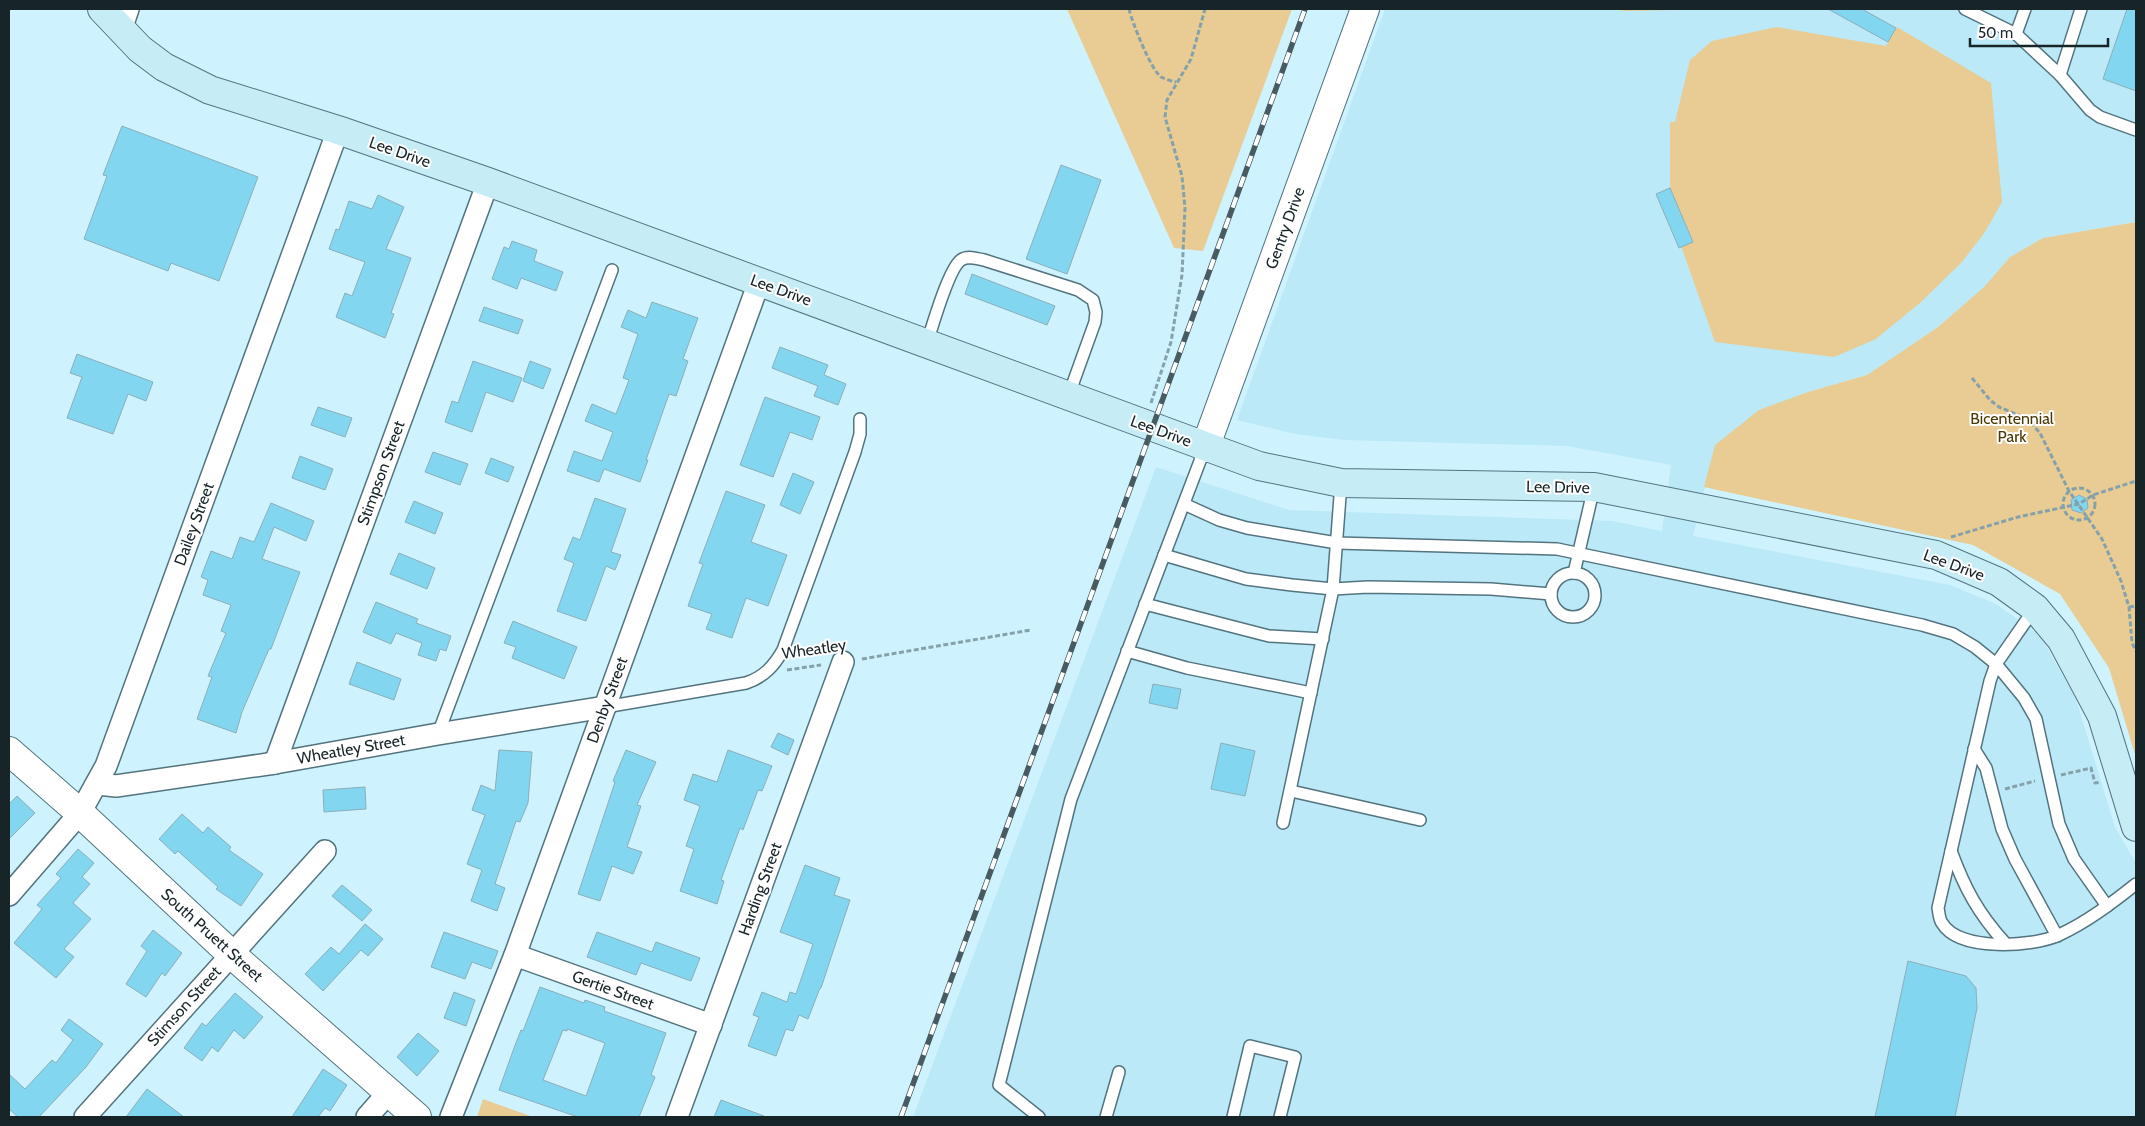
<svg xmlns="http://www.w3.org/2000/svg" width="2145" height="1126" viewBox="0 0 2145 1126" font-family="Cabin,sans-serif">
<rect width="100%" height="100%" fill="#cef3ff"/>
<polygon fill="#bbe9f8" points="1385,9 2136,9 2136,222 2043,238 2010,257 1984,287 1938,327 1867,375 1808,392 1715,445 1693,536 1950,585 1996,604 2040,635 2076,699 2115,827 2136,863 2136,1117 913,1117 1156,467 1289,510 1612,521 1662,531 1671,465 1567,446 1343,440 1295,434 1237,420"/>
<g fill="#e8cc93">
<polygon points="1067,9 1292,9 1203,251 1174,248"/>
<polygon points="1617,9 1725,9 1624,11"/>
<polygon points="1776,27 1886,46 1897,27 1991,83 2002,202 1985,232 1962,262 1921,302 1876,339 1834,357 1715,342 1681,246 1693,241 1670,188 1670,122 1675,122 1690,60 1712,41"/>
<polygon points="2136,222 2136,758 2109,668 2060,594 1973,545 1704,487 1715,445 1759,410 1808,392 1867,375 1938,327 1984,287 2010,257 2043,238"/>
<polygon points="483,1099 533,1117 477,1117"/>
</g>
<g fill="#83d6ef" stroke="#8baeb9" fill-rule="evenodd">
<polygon points="1828,9 1862,9 1896,28 1888,42"/>
<polygon points="2127,9 2136,9 2136,91 2103,79"/>
<polygon points="122,126 258,177 219,281 171,263 168,271 84,239 107,176 103,175"/>
<polygon points="1061,165 1101,180 1067,274 1026,259"/>
<polygon points="1670,188 1693,242 1679,248 1656,194"/>
<polygon points="378,195 404,207 386,249 411,258 391,313 394,314 385,338 336,317 345,293 352,296 365,262 329,249 336,229 339,230 349,201 372,209"/>
<polygon points="512,241 537,250 534,261 563,272 556,291 521,278 517,289 492,279 504,247 509,249"/>
<polygon points="972,274 1055,306 1047,325 965,294"/>
<polygon points="652,302 698,318 683,359 688,361 676,396 669,394 646,460 648,460 640,482 604,469 599,482 567,471 574,451 602,461 613,432 585,421 592,404 616,414 629,380 623,378 638,334 621,327 628,310 646,318"/>
<polygon points="484,307 523,320 518,334 479,321"/>
<polygon points="780,347 828,365 824,375 846,384 838,405 814,396 818,386 772,368"/>
<polygon points="77,354 153,382 146,401 128,394 113,434 67,418 82,377 70,373"/>
<polygon points="473,361 522,378 513,402 486,392 472,432 445,422 452,401 458,403"/>
<polygon points="530,361 551,369 543,389 523,381"/>
<polygon points="765,397 820,417 812,440 790,432 773,477 740,465"/>
<polygon points="318,407 352,418 345,437 311,425"/>
<polygon points="433,452 468,464 460,485 425,472"/>
<polygon points="300,456 333,469 325,490 292,478"/>
<polygon points="491,458 514,467 508,482 485,473"/>
<polygon points="793,473 814,482 800,514 780,505"/>
<polygon points="726,491 765,505 751,542 787,555 768,606 746,598 732,638 706,629 712,614 688,606 703,564 699,563"/>
<polygon points="2079,495 2087,499 2088,508 2081,513 2072,510 2071,500"/>
<polygon points="595,498 626,509 611,552 621,555 615,570 606,566 586,621 557,611 574,563 564,559 573,537 580,540"/>
<polygon points="414,501 443,513 435,534 405,522"/>
<polygon points="271,503 314,521 306,541 274,527 262,559 300,572 271,649 269,649 242,712 236,733 197,719 212,677 208,676 226,633 221,631 231,605 203,595 208,580 201,577 211,551 232,559 240,537 254,542"/>
<polygon points="399,553 435,568 427,589 390,574"/>
<polygon points="376,602 418,619 416,623 451,636 446,651 440,649 436,661 418,655 422,643 396,633 391,644 363,632"/>
<polygon points="513,621 577,647 564,679 512,658 516,647 504,643"/>
<polygon points="357,662 401,679 394,700 349,684"/>
<polygon points="1153,684 1181,689 1177,709 1149,703"/>
<polygon points="778,733 794,740 788,755 771,747"/>
<polygon points="1221,743 1255,751 1245,796 1211,789"/>
<polygon points="499,750 532,752 528,803 520,822 516,821 495,884 505,888 497,911 471,901 482,870 467,864 485,815 472,810 481,785 495,791"/>
<polygon points="626,750 656,762 637,805 641,806 627,847 642,852 633,874 612,866 600,901 578,894 615,782 613,781"/>
<polygon points="728,750 772,766 762,791 758,790 743,830 740,828 721,880 724,881 717,904 680,891 694,849 686,846 700,806 684,800 693,774 717,782"/>
<polygon points="365,787 366,809 324,812 323,790"/>
<polygon points="17,796 35,813 9,839 9,804"/>
<polygon points="182,814 203,833 208,827 231,847 229,850 263,874 241,906 216,889 218,887 178,851 175,854 159,839"/>
<polygon points="78,849 94,863 82,877 90,884 73,903 91,919 64,949 74,957 56,978 14,943 42,909 37,905 61,878 56,874"/>
<polygon points="805,865 840,878 834,895 850,900 821,988 820,988 808,1019 799,1015 793,1031 786,1029 776,1056 748,1046 759,1017 753,1015 762,992 787,1002 790,992 796,994 813,944 780,932"/>
<polygon points="342,885 372,910 362,921 332,896"/>
<polygon points="365,924 383,939 368,956 361,950 323,991 305,974 331,947 339,954"/>
<polygon points="153,930 182,953 165,976 162,973 146,997 126,984 147,951 141,946"/>
<polygon points="444,932 498,951 491,969 472,962 465,979 431,967"/>
<polygon points="597,932 652,952 656,942 700,958 691,981 641,963 636,975 587,957"/>
<polygon points="1908,961 1966,976 1976,988 1977,1008 1955,1117 1875,1117"/>
<path d="M 540,987 L 584,1003 L 585,1000 L 605,1007 L 604,1011 L 666,1033 L 651,1075 L 655,1077 L 639,1117 L 578,1117 L 499,1090 L 514,1048 L 521,1030 L 523,1031 ZM 567,1029 L 605,1043 L 586,1096 L 543,1080 L 563,1030 L 567,1031 Z"/>
<polygon points="454,992 475,1000 466,1026 444,1018"/>
<polygon points="235,993 263,1017 244,1039 234,1030 218,1052 212,1047 202,1061 184,1048 202,1023 206,1026"/>
<polygon points="69,1019 103,1044 86,1067 39,1117 18,1117 9,1109 9,1074 25,1089 52,1060 56,1063 73,1040 61,1030"/>
<polygon points="418,1033 439,1051 417,1076 397,1057"/>
<polygon points="323,1069 347,1085 330,1111 325,1108 318,1117 292,1117"/>
<polygon points="147,1089 184,1117 126,1117"/>
<polygon points="721,1100 764,1116 764,1117 714,1117"/>
</g>
<g fill="none" stroke-linecap="round" stroke-linejoin="round">
<defs>
<g id="service">
<polyline points="1965,9 2016,34 2060,75 2090,110 2100,117 2136,130"/>
<polyline points="2016,34 2025,9"/>
<polyline points="2060,75 2081,9"/>
<path d="M 927,343 C 932,327 949,268 961,260 C 968,255 977,259 984,260 L 1078,290 L 1093,300 L 1096,312 L 1095,322 L 1068,397"/>
<polyline points="1184,504 1219,520 1247,528 1337,543 1557,549 1922,625 1953,634 1975,647 1996,664 2024,698 2036,719 2059,824 2074,859 2107,906"/>
<polyline points="1164,555 1246,579 1292,585 1333,589 1368,587 1491,589 1551,594"/>
<polyline points="1574,573 1594,487"/>
<circle cx="1573" cy="595" r="22"/>
<polyline points="1145,604 1269,636 1323,639"/>
<path d="M 2035,608 L 1996,664 L 1990,681 L 1938,908 C 1939,912 1939,919 1942,923 C 1959,952 2032,947 2059,935 C 2087,922 2112,903 2136,884"/>
<polyline points="1127,651 1187,668 1311,693"/>
<path d="M 605,707 L 746,683 C 764,677 774,666 783,650 L 855,452 L 860,434 L 860,419"/>
<polyline points="438,734 612,270"/>
<polyline points="1974,749 1986,768 2002,829 2015,859 2057,936"/>
<polyline points="1291,791 1420,820"/>
<polyline points="1283,823 1333,589 1341,483"/>
<path d="M 1951,851 C 1965,889 1978,913 2005,943"/>
<polyline points="1039,1117 999,1085 1071,799 1205,448"/>
<polyline points="1106,1117 1119,1072"/>
<polyline points="1233,1117 1250,1046 1295,1057 1280,1117"/>
</g>
<g id="minor">
<polyline points="121,30 128,9"/>
<polyline points="275,763 488,182"/>
<polyline points="98,784 116,786 275,763 438,734 605,707"/>
<polyline points="9,895 80,813 106,766 338,130"/>
<polyline points="515,955 711,1025"/>
<polyline points="85,1117 325,851"/>
<polyline points="367,1117 389,1092"/>
<polyline points="451,1117 515,955 759,282"/>
<polyline points="677,1117 843,662"/>
</g>
<g id="tertiary">
<polyline points="1205,448 1365,9"/>
<polyline points="9,751 80,813 231,954 417,1117"/>
</g>
<polyline id="secondary" points="102,9 140,49 164,67 210,90 338,130 488,182 1259,466 1341,483 1594,487 1936,555 1999,582 2035,608 2061,639 2102,716 2136,827"/>
</defs>
<use href="#service" stroke="#53747f" stroke-width="14"/>
<use href="#minor" stroke="#53747f" stroke-width="24"/>
<use href="#tertiary" stroke="#53747f" stroke-width="30"/>
<use href="#secondary" stroke="#53747f" stroke-width="30"/>
<g stroke="#85a1aa" stroke-width="3" stroke-dasharray="5 2.5" stroke-linecap="butt">
<path d="M 1129,9 C 1132,22 1151,70 1161,77 C 1165,79 1171,81 1176,82"/>
<polyline points="1972,378 1990,400 1999,407 2023,417 2032,424 2040,433 2069,491 2102,539 2121,581 2129,607 2132,643 2136,651"/>
<polyline points="1151,403 1171,342 1182,275 1185,208 1182,176 1165,117 1167,100 1191,59 1205,9"/>
<circle cx="2079" cy="504" r="16"/>
<polyline points="1951,537 2018,517 2079,504 2093,495 2136,481"/>
<polyline points="2129,607 2136,606"/>
<polyline points="862,659 1031,630"/>
<polyline points="787,670 821,665"/>
<polyline points="2061,775 2091,768 2095,783 2101,782"/>
<polyline points="2005,789 2035,781"/>
</g>
<use href="#service" stroke="#fff" stroke-width="11"/>
<use href="#minor" stroke="#fff" stroke-width="21"/>
<use href="#tertiary" stroke="#fff" stroke-width="28"/>
<use href="#secondary" stroke="#c6ecf6" stroke-width="28"/>
<defs>
<polyline id="rail" points="901,1117 1305,9"/>
</defs>
<use href="#rail" stroke="#475b61" stroke-width="5.5"/>
<use href="#rail" stroke="#fff" stroke-width="4" stroke-dasharray="11" stroke-linecap="butt"/>
</g>
<g text-anchor="middle" dominant-baseline="central" stroke-width="4" stroke-linejoin="round" paint-order="stroke">
<g font-size="16" fill="#172529" stroke="#fff">
<text transform="translate(400 152) rotate(19)">Lee Drive</text>
<text transform="translate(1285 228) rotate(-70)">Gentry Drive</text>
<text transform="translate(781 290) rotate(20)">Lee Drive</text>
<text transform="translate(1161 431) rotate(20)">Lee Drive</text>
<text transform="translate(381 473) rotate(-70)">Stimpson Street</text>
<text transform="translate(1558 487) rotate(1)">Lee Drive</text>
<text transform="translate(194 524) rotate(-70)">Dailey Street</text>
<text transform="translate(1954 565) rotate(20)">Lee Drive</text>
<text transform="translate(814 649) rotate(-8)">Wheatley</text>
<text transform="translate(607 700) rotate(-70)">Denby Street</text>
<text transform="translate(351 749) rotate(-10)">Wheatley Street</text>
<text transform="translate(760 889) rotate(-70)">Harding Street</text>
<text transform="translate(212 935) rotate(42)">South Pruett Street</text>
<text transform="translate(613 990) rotate(20)">Gertie Street</text>
<text transform="translate(184 1006) rotate(-48)">Stimson Street</text>
</g>
<g font-size="16" fill="#4b3701" stroke="#fff">
<text x="2012" y="418">Bicentennial<tspan x="2012" dy="18">Park</tspan></text>
</g>
</g>
<rect width="2145" height="1126" fill="none" stroke="#172529" stroke-width="20"/>
<path d="M1970 38v8h138v-8" fill="none" stroke="#172529" stroke-width="2.5"/>
<text x="1978" y="38" font-size="15" fill="#172529" stroke="#ffffff" stroke-width="4" paint-order="stroke">50 m</text>
</svg>
